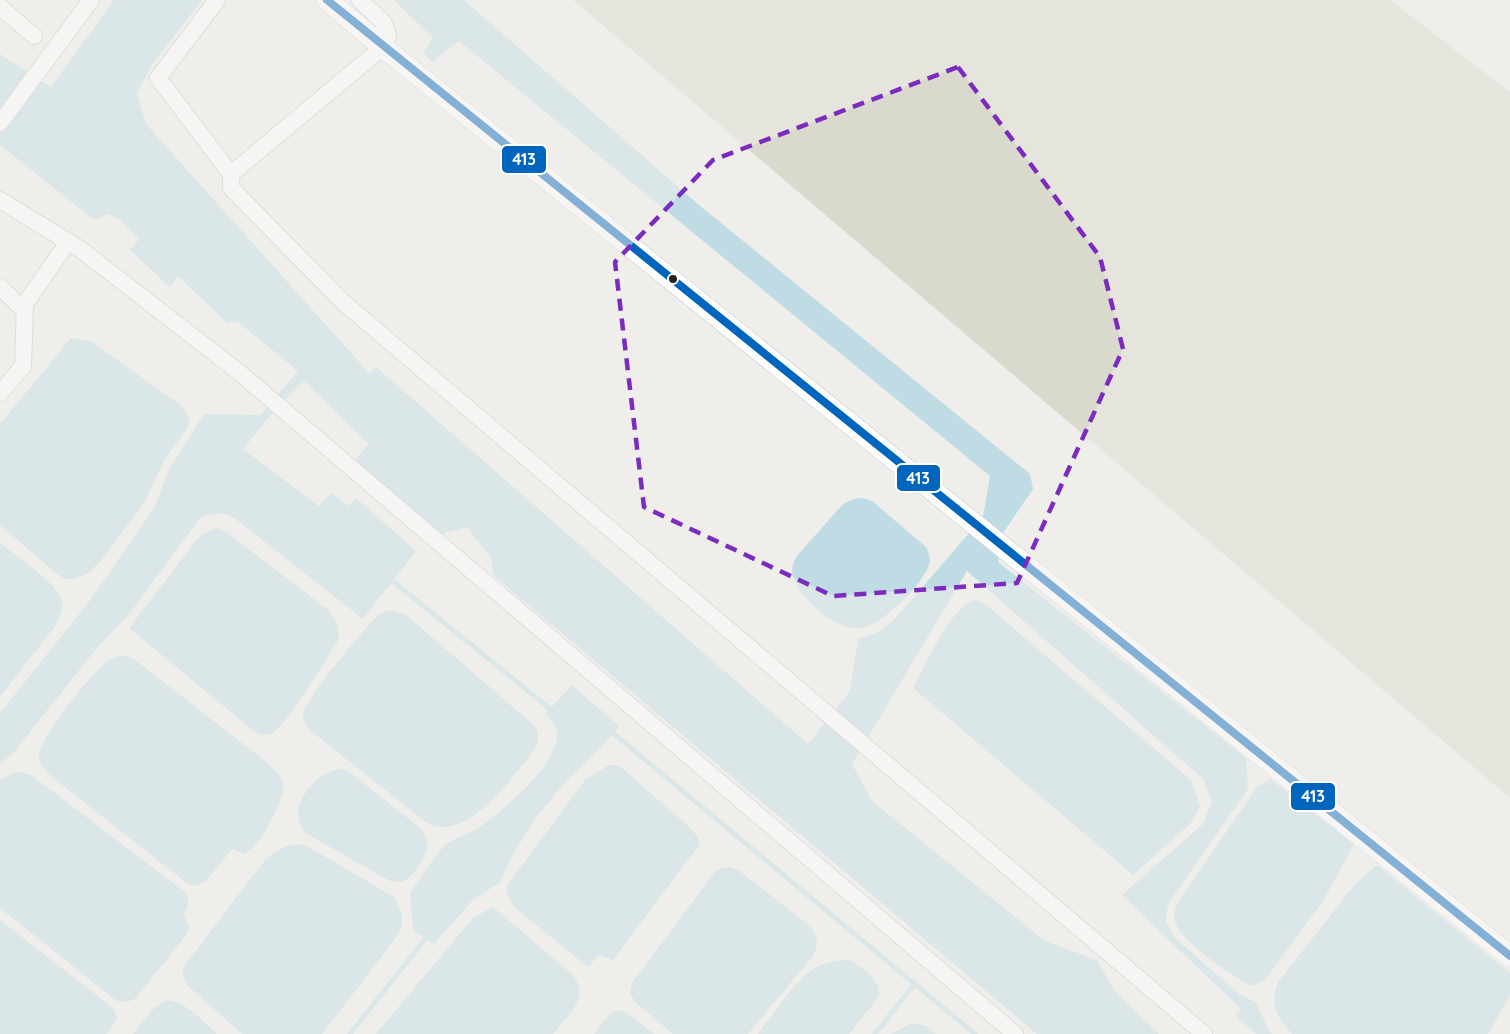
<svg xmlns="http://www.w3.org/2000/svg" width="1510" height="1034" viewBox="0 0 1510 1034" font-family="Quicksand,sans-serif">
<rect width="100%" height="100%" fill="#f0eeeb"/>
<polygon fill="#d9d9cd" points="573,0 1390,0 1510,92 1510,798"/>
<g fill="#bfdbe3">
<path d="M 114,0 L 202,0 L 151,66 L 137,93 L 146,124 L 369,373 L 376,367 L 808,744 L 850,691 L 858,639 L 878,632 L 895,619 L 983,517 L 990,476 L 459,41 L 432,62 L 423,53 L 433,38 L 394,0 L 464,0 L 699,205 L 1030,474 L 1033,489 L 1003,533 L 998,562 L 1246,758 L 1248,789 L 1168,904 L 1166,921 L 1175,938 L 1240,995 L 1256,1002 L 1269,1031 L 1272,1034 L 1256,1034 L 1235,1015 L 1241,1009 L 1122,895 L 1203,824 L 1212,801 L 1203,779 L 967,571 L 852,764 L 872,801 L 1045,941 L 1097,960 L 1114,990 L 1159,1034 L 1037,1034 L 493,575 L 491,558 L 467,527 L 440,534 L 353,462 L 369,444 L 304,381 L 274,411 L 243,449 L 319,506 L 331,493 L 349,506 L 356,498 L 416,551 L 363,619 L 233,517 C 221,512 213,513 200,518 L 130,613 L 96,649 L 14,752 L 0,764 L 0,713 L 88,603 L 155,507 L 168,471 L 204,414 L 260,415 L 298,371 L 238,322 L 227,323 L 178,276 L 170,287 L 130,250 L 139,239 L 120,220 L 108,214 L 94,220 L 0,145 L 0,54 L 51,87 Z"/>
<polygon points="71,338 92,342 183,407 189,419 188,427 164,461 144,503 100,562 87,574 74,579 65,579 57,574 0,525 0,424"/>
<path d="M 863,498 L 872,501 L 926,547 C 929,554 931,559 929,565 C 923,584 882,625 862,628 C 838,632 801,600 794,579 C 790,571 793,564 796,557 L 843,504 L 854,499 Z"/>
<path d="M 218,528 L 226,532 L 327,609 C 336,620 342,628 337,642 C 326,659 287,726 272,733 C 266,736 261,735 255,732 L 129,628 L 195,542 L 202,534 Z"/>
<path d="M 0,543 C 15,555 61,585 63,604 C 63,612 59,619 55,626 L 0,697 Z"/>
<path d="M 974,600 L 984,603 L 1192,781 L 1200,807 L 1190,824 L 1133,875 L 913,688 C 925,666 950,608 974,600 Z"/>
<path d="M 391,610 L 405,614 L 536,727 C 539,736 539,742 534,750 C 513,777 466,844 427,823 L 311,731 C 307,727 303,721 303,715 C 306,696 361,634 376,617 L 383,612 Z"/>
<path d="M 118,656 L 126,656 L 134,659 L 269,764 C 275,770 281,775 283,783 C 286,797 265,834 256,844 C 253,848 248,851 244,854 L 232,849 L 207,880 L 198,886 L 188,884 L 52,777 C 47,772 40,765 39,758 C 36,741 94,670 109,660 C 112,659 115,658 118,656 Z"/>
<path d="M 572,685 L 619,726 L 595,754 L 566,781 L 535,819 L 512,856 L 500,882 L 472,901 L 434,944 L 413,930 L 410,893 C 418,882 439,848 449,842 C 458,837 469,834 478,828 C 501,812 566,760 556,728 C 555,723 549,718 545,714 Z"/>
<path d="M 609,765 L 616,765 L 623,769 L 688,826 C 694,832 699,836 699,845 L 613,960 L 599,955 L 588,967 L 515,908 C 509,900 505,894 508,884 L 585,780 Z"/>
<path d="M 338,769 L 347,770 L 419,827 C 424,833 429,841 427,849 C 427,853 423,858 421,862 C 413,875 404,887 388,880 L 307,834 C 283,812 313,774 338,769 Z"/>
<path d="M 19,772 L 31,775 L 185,892 C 190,901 189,905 184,914 L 189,928 L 186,935 L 135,999 C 127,1002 122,1004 114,999 L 0,908 L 0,781 L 12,773 Z"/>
<path d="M 1270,779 L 1354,844 L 1323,901 L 1265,980 L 1251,986 C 1232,974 1172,939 1174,914 C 1174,911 1176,908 1176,905 L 1257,787 Z"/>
<path d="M 297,844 L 307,846 L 394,897 C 402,911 405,920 398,935 L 322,1034 L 242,1034 L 187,985 L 182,972 L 185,965 L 265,860 C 276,851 283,846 297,844 Z"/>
<path d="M 1377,865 L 1510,973 L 1510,995 L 1488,1034 L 1292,1034 C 1276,1015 1269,1006 1278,982 L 1357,882 Z"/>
<path d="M 729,867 L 737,869 L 806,923 C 817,934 820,941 813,956 L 748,1034 L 673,1034 L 635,1002 L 630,993 L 632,983 L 714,873 L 721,868 Z"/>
<path d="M 493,907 L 573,975 C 590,999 568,1015 553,1034 L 376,1034 L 473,918 Z"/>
<polygon points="0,920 113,1008 117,1019 107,1034 0,1034"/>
<path d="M 849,959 C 861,969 884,979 878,998 L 849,1034 L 758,1034 C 773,1015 797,977 817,967 C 826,962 838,960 849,959 Z"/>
<path d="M 166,1000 C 185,1000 203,1022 217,1034 L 133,1034 L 151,1011 Z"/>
<polygon points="618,1010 626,1012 654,1034 594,1034 610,1014"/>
<polygon points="912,1023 926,1026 936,1034 891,1034"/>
</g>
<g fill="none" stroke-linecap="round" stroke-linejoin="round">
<g stroke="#bfdbe3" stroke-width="5">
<polyline points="394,582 554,712"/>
<polyline points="608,729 975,1034"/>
<polyline points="350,1034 426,938"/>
<polyline points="875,1034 915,983"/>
</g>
<defs>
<g id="minor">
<polyline points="217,0 158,78 231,174 231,188 343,302 1204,1034"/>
<polyline points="0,7 34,36"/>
<polyline points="0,123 91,0"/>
<polyline points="231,174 383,47 388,36 384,23 360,0"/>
<polyline points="0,200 80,249 240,373 1015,1034"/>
<polyline points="0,287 25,311"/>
<polyline points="0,393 23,366 25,304 68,242"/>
</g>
<polyline id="tertiary" points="327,0 383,47 1510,956"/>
</defs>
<use href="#minor" stroke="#c9c8c7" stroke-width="18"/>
<use href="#tertiary" stroke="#c9c8c7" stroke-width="22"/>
<use href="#minor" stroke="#fdfcfc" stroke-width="16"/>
<use href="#tertiary" stroke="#fdfcfc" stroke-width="21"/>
<defs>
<polyline id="bus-1" points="327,0 1510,956"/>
</defs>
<use href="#bus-1" stroke="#fff" stroke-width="12"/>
<use href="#bus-1" stroke="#0065bd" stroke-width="8"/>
</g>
<path d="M0 0H1510V1034H0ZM 958,67 L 1100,257 L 1123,349 L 1017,583 L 833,596 L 644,507 L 615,262 L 713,160 Z" fill="#f0eeeb" fill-opacity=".55" fill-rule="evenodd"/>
<path fill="none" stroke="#7b2cbf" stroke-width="4.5" stroke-dasharray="12 8" stroke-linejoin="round" d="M 958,67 L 1100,257 L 1123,349 L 1017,583 L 833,596 L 644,507 L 615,262 L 713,160 Z"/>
<circle fill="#222" stroke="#fff" stroke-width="2" cx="673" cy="279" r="5"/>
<g stroke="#fff" stroke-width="2">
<rect x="501" y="145" width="46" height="29" rx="6" fill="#0065bd"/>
<rect x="896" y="464" width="45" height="28" rx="6" fill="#0065bd"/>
<rect x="1290" y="782" width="46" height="29" rx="6" fill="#0065bd"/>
</g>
<g font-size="16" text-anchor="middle" font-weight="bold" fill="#fff">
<text x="524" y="165">413</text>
<text x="918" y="484">413</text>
<text x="1313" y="802">413</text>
</g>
</svg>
